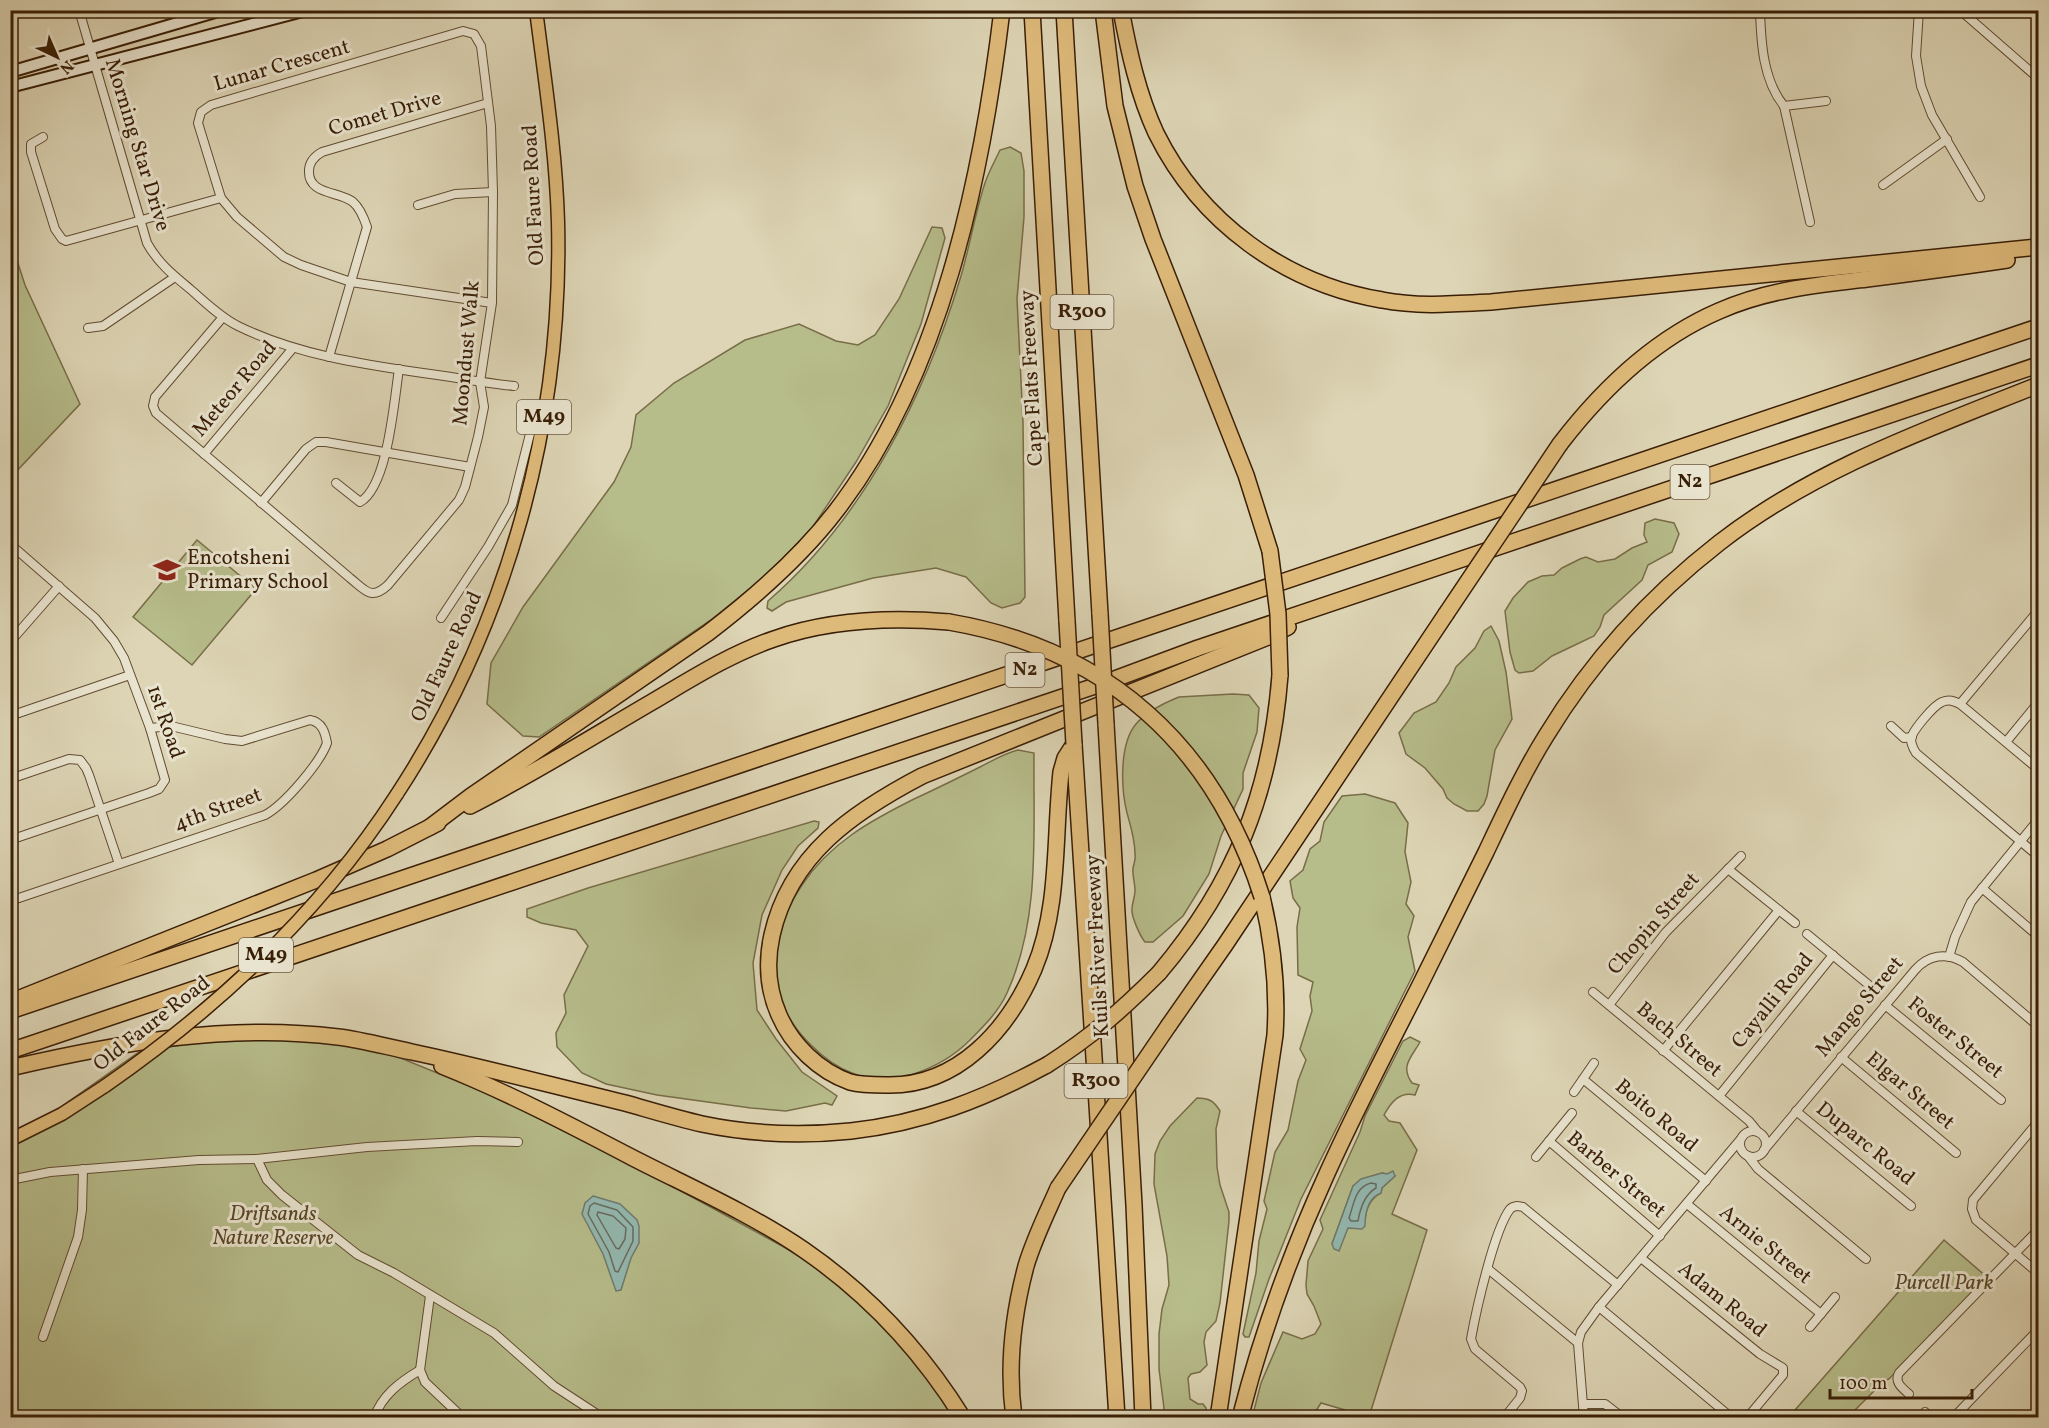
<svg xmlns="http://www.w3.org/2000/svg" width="2049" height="1428" viewBox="0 0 2049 1428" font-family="Vollkorn,serif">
<rect width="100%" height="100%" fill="#ddd5b5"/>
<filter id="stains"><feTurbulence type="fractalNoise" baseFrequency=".00333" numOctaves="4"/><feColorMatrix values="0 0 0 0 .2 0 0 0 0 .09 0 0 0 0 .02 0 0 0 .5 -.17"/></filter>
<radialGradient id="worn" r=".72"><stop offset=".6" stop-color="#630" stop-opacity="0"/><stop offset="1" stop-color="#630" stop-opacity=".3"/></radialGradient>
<g fill="#b6bc8a" stroke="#786d48" stroke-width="1.5" fill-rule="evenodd">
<path d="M 1010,147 L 1021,153 L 1024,171 L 1024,217 L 1017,299 L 1023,422 L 1025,597 L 1020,603 L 1002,608 L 991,603 L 966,577 L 936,568 L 873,578 L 786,602 L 772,611 L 767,608 L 768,601 C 864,518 925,396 961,276 C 970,245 975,213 985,183 C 989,171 995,161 1000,150 Z"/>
<polygon points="932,227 942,228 945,238 921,324 888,406 856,462 812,528 768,574 712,619 539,737 523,736 487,704 491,663 523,607 614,482 631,447 636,415 674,383 745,340 799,324 836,341 858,345 875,335 899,299"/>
<polygon points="11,242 25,285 80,404 11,477"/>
<polygon points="1655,519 1674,523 1679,534 1672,552 1648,565 1642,580 1604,615 1600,627 1594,636 1552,656 1533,671 1519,673 1515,670 1510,652 1505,611 1513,598 1528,582 1542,576 1554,575 1562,568 1580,559 1586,557 1598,562 1615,559 1632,548 1647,542 1644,535 1645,523"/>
<polygon points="197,540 256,589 192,665 133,617"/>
<polygon points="1491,626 1499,641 1506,672 1512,719 1495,750 1487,796 1484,804 1478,811 1467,811 1454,804 1447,798 1443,789 1425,768 1406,754 1399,733 1414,713 1436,702 1449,683 1456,667 1475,648 1484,631"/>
<path d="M 1233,694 L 1249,695 L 1259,708 L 1257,732 L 1243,773 L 1243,789 L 1221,836 L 1209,874 L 1183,916 L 1153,942 L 1145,942 C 1140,936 1131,916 1132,909 C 1132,903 1135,897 1135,890 C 1135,883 1132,875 1133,868 C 1134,863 1136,859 1135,854 C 1135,840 1131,827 1127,813 C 1121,789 1119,744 1136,724 C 1147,711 1164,703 1179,697 Z"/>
<path d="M 1018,750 L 1034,753 C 1033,833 1041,918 1007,993 C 999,1011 984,1026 970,1040 C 942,1068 891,1090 852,1073 C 836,1067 823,1057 811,1045 C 797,1032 784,1013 779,994 C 771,958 781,915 802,885 C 830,843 870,821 914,799 C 936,789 958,778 980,767 C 992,761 1005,753 1018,750 Z"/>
<polygon points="1365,794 1395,803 1408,823 1405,852 1411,882 1406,904 1414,916 1408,937 1415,971 1301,1199 1269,1279 1249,1337 1245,1337 1243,1334 1256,1273 1259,1241 1267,1209 1264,1201 1275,1152 1288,1130 1298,1081 1306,1060 1300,1049 1312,1011 1310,996 1313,982 1298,975 1297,927 1300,908 1293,898 1290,881 1303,870 1310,849 1320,841 1324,822 1342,796"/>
<polygon points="814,821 819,822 818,828 798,846 782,870 762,915 753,963 757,1010 776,1039 802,1072 837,1096 832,1105 825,1103 786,1111 751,1108 657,1095 606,1084 582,1073 557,1047 556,1033 566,1013 564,995 588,946 576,930 541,923 527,917 527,909 588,888"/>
<polygon points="259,1032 359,1041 496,1097 648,1173 815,1264 933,1366 953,1417 11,1417 10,1143 139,1052"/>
<path d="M 1410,1037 L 1420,1042 C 1411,1058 1400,1066 1412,1083 L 1419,1085 L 1415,1095 C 1400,1091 1391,1102 1384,1115 L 1389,1121 L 1400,1123 L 1417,1150 L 1392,1214 L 1427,1230 L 1369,1417 L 1321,1403 L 1312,1417 L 1252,1418 L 1261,1383 L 1283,1332 L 1302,1339 L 1315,1334 L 1321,1324 L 1314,1306 L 1307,1294 L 1306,1285 L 1308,1261 L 1323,1229 L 1320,1220 L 1360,1132 L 1365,1116 L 1403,1041 ZM 1382,1173 L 1395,1176 L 1382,1188 L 1381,1193 C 1370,1198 1365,1211 1365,1222 L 1348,1227 L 1332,1244 L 1353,1186 L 1369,1177 Z"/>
<path d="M 1197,1098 C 1209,1098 1214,1101 1220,1111 L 1216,1129 L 1217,1167 L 1220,1185 L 1229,1212 L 1229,1221 L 1220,1303 L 1216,1321 L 1206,1332 L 1204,1342 L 1207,1365 L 1200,1372 L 1191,1374 L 1188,1378 L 1190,1399 L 1198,1404 L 1203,1404 L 1206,1408 L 1207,1417 L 1163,1417 L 1164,1408 L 1159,1369 L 1159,1334 L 1162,1309 L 1169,1285 L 1167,1256 L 1154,1184 L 1155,1154 L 1160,1141 L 1170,1126 Z"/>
<polygon points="1944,1240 1988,1278 1889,1379 1883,1382 1848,1417 1788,1418"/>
</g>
<g fill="#93b8b1" stroke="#6f7a6d" stroke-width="1.5">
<path d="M 1393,1171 L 1395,1176 L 1382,1188 L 1381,1193 C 1368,1198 1365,1213 1365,1226 L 1362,1229 L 1348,1228 L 1339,1251 L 1334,1249 L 1332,1244 L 1353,1186 L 1361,1179 L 1382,1173 L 1387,1174 Z"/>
<polygon points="593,1196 620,1204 637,1220 639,1226 639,1243 631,1258 621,1290 616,1291 603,1254 582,1214 585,1203"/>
</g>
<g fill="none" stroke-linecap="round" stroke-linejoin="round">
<g stroke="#666b5c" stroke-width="1.5">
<path d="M 1371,1183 L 1376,1184 L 1376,1188 C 1364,1195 1360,1209 1358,1221 L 1351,1221 L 1349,1218 C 1354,1204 1355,1187 1371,1183 Z"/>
<polygon points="594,1203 617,1210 633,1227 633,1241 618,1272 615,1271 609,1252 588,1214 590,1206"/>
<polygon points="598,1212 613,1216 626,1228 625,1239 619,1249 616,1248 597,1215"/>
</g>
<defs>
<g id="street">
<path d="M 79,10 L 147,243 C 158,263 173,275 190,289 C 205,302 220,317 238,326 C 295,354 360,364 423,373 C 454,377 484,383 514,386"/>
<path d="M 1760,10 C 1761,43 1763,80 1784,106 L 1826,101"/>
<polyline points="1919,10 1916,56 1921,86 1932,115 1980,197"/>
<polyline points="1960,10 2038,78"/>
<polyline points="1784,106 1810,222"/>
<polyline points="43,137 31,144 31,152 55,229 62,239 66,241 221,198"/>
<polyline points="1883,185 1947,139"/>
<polyline points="418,205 455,194 493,192"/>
<path d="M 223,317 L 155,397 L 153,406 L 156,413 L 350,578 C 365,590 371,601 388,585 L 459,500 L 465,487 L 478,437 L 484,407 L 480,382 L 492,303 L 493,192 L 491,126 L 481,46 L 474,34 L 463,31 L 211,105 L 201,112 L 198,123 L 221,198 L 237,217 L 284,257 L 301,265 L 351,282 L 492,303"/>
<polyline points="88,328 103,326 175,277"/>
<path d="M 329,357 L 367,227 C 364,218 360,208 353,202 C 339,191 308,195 309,171 C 309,162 315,156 322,152 L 488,103"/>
<polyline points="204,454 293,348"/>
<path d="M 336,483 L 360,502 C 388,486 394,401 399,369"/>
<polyline points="261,503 306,449 316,442 326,442 470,467"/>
<polyline points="10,544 95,618 114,641 124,658 150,728 165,780 159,789 149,793 10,840"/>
<polyline points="441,618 488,547 512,505 534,418 538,411 546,405"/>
<polyline points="10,642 59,586"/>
<polyline points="1960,704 2038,611"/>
<polyline points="10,716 130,675"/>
<polyline points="1891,726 1904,738 1912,737"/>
<polyline points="2006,742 2038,703"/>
<path d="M 2038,769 L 1960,704 C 1954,701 1949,699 1942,702 C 1934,705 1912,731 1911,739 C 1911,745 1913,748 1916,753 L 2038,856"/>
<polyline points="10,779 69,759 80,760 86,768 89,775 119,864"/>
<polyline points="1728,869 1795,923"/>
<polyline points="1982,888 2038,936"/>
<path d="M 10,901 L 265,815 C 284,805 320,763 327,743 C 325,732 322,722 310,720 L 242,741 L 225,739 L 171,726 L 150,728"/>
<polyline points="1807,934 1869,985"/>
<polyline points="1949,957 1955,937 1971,902 2038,820"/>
<polyline points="1593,992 1749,1121 1758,1132"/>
<polyline points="1609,1005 1666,932 1741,856"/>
<polyline points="1885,1005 2001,1100"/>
<polyline points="1663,1051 1779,910"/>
<polyline points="1841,1057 1956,1153"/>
<polyline points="1583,1079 1706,1181"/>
<polyline points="1574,1092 1594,1063"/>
<polyline points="1719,1096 1833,955"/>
<polyline points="1796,1111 1911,1206"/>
<polyline points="2038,1122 1973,1200 1972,1209 1976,1220 2038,1273"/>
<circle cx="1753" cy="1144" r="13"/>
<polyline points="1549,1141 1660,1236"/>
<path d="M 1764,1150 L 1915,970 C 1928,955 1946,952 1963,962 L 2038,1026"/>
<polyline points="1748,1156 1758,1169 1866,1259"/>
<polyline points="1536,1157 1572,1113"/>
<polyline points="257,1159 267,1180 282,1195 358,1255 394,1273 494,1333 554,1386 603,1418"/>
<polyline points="10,1180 50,1172 199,1160 257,1159 367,1147 477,1141 518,1142"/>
<polyline points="1687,1204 1821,1314"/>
<polyline points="1641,1258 1760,1354 1783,1368 1783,1375 1747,1418"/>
<polyline points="1488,1269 1578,1343"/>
<polyline points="430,1296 420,1370 425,1382 463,1418"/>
<polyline points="1599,1307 1732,1418"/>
<polyline points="1810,1327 1835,1297"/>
<polyline points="43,1337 78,1237 82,1210 83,1169"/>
<path d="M 1909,1394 C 1902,1388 1894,1382 1899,1373 L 2038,1230"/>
<polyline points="1584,1404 1605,1404 1623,1418"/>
<polyline points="1925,1412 1930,1418"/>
<path d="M 374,1418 C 382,1395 400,1382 420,1370"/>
<path d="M 1504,1418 L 1520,1398 L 1522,1391 L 1520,1387 L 1475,1349 L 1471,1339 C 1476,1311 1494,1230 1510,1209 C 1514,1205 1518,1206 1523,1207 L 1618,1285"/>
<polyline points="1584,1418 1578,1343 1581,1332 1599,1307 1740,1140"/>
<polyline points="1953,1418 2038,1330"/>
</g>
<g id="secondary">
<polyline points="10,72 222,10"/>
<polyline points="10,87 307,10"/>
</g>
<g id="primary">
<path d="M 397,794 C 507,626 563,424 558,222 C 556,152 545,81 536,10"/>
<polyline points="10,1140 62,1114 105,1086"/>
</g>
<g id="highway">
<polyline points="1032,10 1067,621"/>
<polyline points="1064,10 1100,614"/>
<polyline points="1103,10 1115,106 1135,186 1153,239 1246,475 1270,551"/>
<path d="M 1121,10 C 1129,52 1138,94 1156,133 C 1200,222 1285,284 1382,300 C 1418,307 1454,304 1491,302 L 2038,247"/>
<path d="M 1560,444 C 1603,388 1654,339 1719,311 C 1766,290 1816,285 1867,279 C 1914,273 1960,267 2007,260"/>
<polyline points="1106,724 1134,1205 1143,1418"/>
<path d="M 1074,744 L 1065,758 L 1061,772 C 1054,838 1060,907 1034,969 C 1008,1030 957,1087 886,1085 C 874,1085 861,1085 850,1082 C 819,1071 792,1045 779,1015 C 768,990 766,962 772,935 C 790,855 853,812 922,776 L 1268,637 L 1288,627"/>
<polyline points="1074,744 1117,1418"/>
<path d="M 470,806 C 533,774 592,737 652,702 C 691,679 730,654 774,639 C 831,619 890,617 949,622"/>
<path d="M 430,827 L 471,796 L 708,633 C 755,597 800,558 836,511 C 941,375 982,178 1002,10"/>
<path d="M 1159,973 C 1235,883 1271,792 1280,675"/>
<polyline points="10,1002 316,880 387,849 438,823"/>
<polyline points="10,1011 2038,327"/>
<polyline points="1169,1025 1225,945 1446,614"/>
<polyline points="10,1051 1104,683 1198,648 2038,365"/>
<path d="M 442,1066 C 509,1093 572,1126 635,1159 C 692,1188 751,1214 804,1250 C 868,1294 922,1352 963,1418"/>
<path d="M 10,1068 C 118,1043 228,1023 338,1037 C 363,1040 387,1047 412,1052 C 483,1067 554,1086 625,1103 C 650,1110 676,1118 702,1124 C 750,1134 802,1136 851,1131 C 923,1123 984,1099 1047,1065"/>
<path d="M 1014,1418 C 1007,1367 1013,1315 1026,1266 C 1034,1239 1047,1213 1058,1188"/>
<path d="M 1218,1418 L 1275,1035 C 1278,988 1273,943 1262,897"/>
<path d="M 1240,1418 C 1261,1336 1290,1255 1325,1178 C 1354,1113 1387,1050 1419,987 C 1441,942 1464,897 1486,852 C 1505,812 1523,773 1546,736 C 1591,662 1651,596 1719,543 C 1814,469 1928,429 2038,385"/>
</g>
</defs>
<use href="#street" stroke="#624c32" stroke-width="10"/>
<use href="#secondary" stroke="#391e06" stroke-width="14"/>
<use href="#primary" stroke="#391e06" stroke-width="15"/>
<use href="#highway" stroke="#391e06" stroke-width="18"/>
<use href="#street" stroke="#e9e4cf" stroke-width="8"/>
<use href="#secondary" stroke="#e9e4cf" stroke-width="10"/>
<use href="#primary" stroke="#deba7a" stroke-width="12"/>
<use href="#highway" stroke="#deba7a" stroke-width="15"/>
<defs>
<path id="primary-bridge" d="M 105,1086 C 219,1007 321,912 397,794"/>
<g id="highway-bridge">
<polyline points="1270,551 1278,614 1280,675"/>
<polyline points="1100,614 1106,724"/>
<polyline points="1446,614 1560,444"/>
<polyline points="1067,621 1074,744"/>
<path d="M 949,622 C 1107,649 1214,745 1262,897"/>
<path d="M 1047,1065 C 1091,1037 1122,1010 1159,973"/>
<polyline points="1058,1188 1169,1025"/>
</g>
</defs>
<use href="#primary-bridge" stroke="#391e06" stroke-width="15" stroke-linecap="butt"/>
<use href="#highway-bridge" stroke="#391e06" stroke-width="18" stroke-linecap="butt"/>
<use href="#primary-bridge" stroke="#deba7a" stroke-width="12"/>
<use href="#highway-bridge" stroke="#deba7a" stroke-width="15"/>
</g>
<defs>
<symbol id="school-bare" viewBox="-9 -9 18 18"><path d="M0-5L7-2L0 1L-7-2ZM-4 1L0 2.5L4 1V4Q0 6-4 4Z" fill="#8f2418" stroke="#e9e4cf" stroke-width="2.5" paint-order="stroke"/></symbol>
</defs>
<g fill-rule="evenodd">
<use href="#school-bare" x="148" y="551" width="38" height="38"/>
</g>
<g text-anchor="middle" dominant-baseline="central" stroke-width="6" stroke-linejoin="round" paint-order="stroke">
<g fill="#e9e4cf" stroke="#6e5942" stroke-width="1.5">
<rect x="1050.5" y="295" width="63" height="34" rx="4.5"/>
<rect x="517" y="400" width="54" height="34" rx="4.5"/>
<rect x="1670.5" y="465" width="39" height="34" rx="4.5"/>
<rect x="1005.5" y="653" width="39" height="34" rx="4.5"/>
<rect x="239" y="938" width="54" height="34" rx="4.5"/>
<rect x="1064.5" y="1064" width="63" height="34" rx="4.5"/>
</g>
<g font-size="20" font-weight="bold" fill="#391e06">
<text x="1082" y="312">R300</text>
<text x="544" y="417">M49</text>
<text x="1690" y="482">N2</text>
<text x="1025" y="670">N2</text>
<text x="266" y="955">M49</text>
<text x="1096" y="1081">R300</text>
</g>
<g font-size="21" fill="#391e06" stroke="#e9e4cf">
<text transform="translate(282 66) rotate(-16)">Lunar Crescent</text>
<text transform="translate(385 114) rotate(-16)">Comet Drive</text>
<text transform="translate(137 145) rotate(73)">Morning Star Drive</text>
<text transform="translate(534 195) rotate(-93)">Old Faure Road</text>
<text transform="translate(467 353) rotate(-85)">Moondust Walk</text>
<text transform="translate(1032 378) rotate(-93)">Cape Flats Freeway</text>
<text transform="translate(235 389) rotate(-50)">Meteor Road</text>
<text transform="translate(447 657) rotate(-65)">Old Faure Road</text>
<text transform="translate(165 722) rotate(71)">1st Road</text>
<text transform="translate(218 810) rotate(-20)">4th Street</text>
<text transform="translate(1654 924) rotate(-49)">Chopin Street</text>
<text transform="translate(1098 946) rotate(-93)">Kuils River Freeway</text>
<text transform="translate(1773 1001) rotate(-51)">Cayalli Road</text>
<text transform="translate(1860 1007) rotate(-50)">Mango Street</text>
<text transform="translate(152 1024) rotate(-38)">Old Faure Road</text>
<text transform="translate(1955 1038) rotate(39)">Foster Street</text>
<text transform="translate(1679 1040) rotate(40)">Bach Street</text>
<text transform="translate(1910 1091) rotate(40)">Elgar Street</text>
<text transform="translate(1656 1116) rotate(40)">Boito Road</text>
<text transform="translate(1865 1144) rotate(39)">Duparc Road</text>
<text transform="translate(1616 1175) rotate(40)">Barber Street</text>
<text transform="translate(1765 1245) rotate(39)">Arnie Street</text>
<text transform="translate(1722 1300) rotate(39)">Adam Road</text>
</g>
<g font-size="21" fill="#391e06" stroke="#e9e4cf" text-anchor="start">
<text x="187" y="558">Encotsheni<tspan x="187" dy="24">Primary School</tspan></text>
</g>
<g font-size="21" font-style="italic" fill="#584627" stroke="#e9e4cf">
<text x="273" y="1214">Driftsands<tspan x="273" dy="24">Nature Reserve</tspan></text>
<text x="1944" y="1283">Purcell Park</text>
</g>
</g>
<rect width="2049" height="1428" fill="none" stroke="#ddd5b5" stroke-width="36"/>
<rect x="12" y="12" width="2025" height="1404" fill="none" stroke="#391e06" stroke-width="3"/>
<rect x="18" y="18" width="2013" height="1392" fill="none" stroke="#391e06" stroke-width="1.5"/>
<g transform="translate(57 57) rotate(136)" stroke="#e9e4cf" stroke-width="4.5" paint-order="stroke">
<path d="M0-4.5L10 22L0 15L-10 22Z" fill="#391e06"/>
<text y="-9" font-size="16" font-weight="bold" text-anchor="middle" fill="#391e06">N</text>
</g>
<path d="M1830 1389v9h142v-9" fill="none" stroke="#391e06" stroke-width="3"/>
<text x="1839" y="1389" font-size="18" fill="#391e06" stroke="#e9e4cf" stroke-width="4.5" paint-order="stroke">100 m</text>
<rect width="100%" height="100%" filter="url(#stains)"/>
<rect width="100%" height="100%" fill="url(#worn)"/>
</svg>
